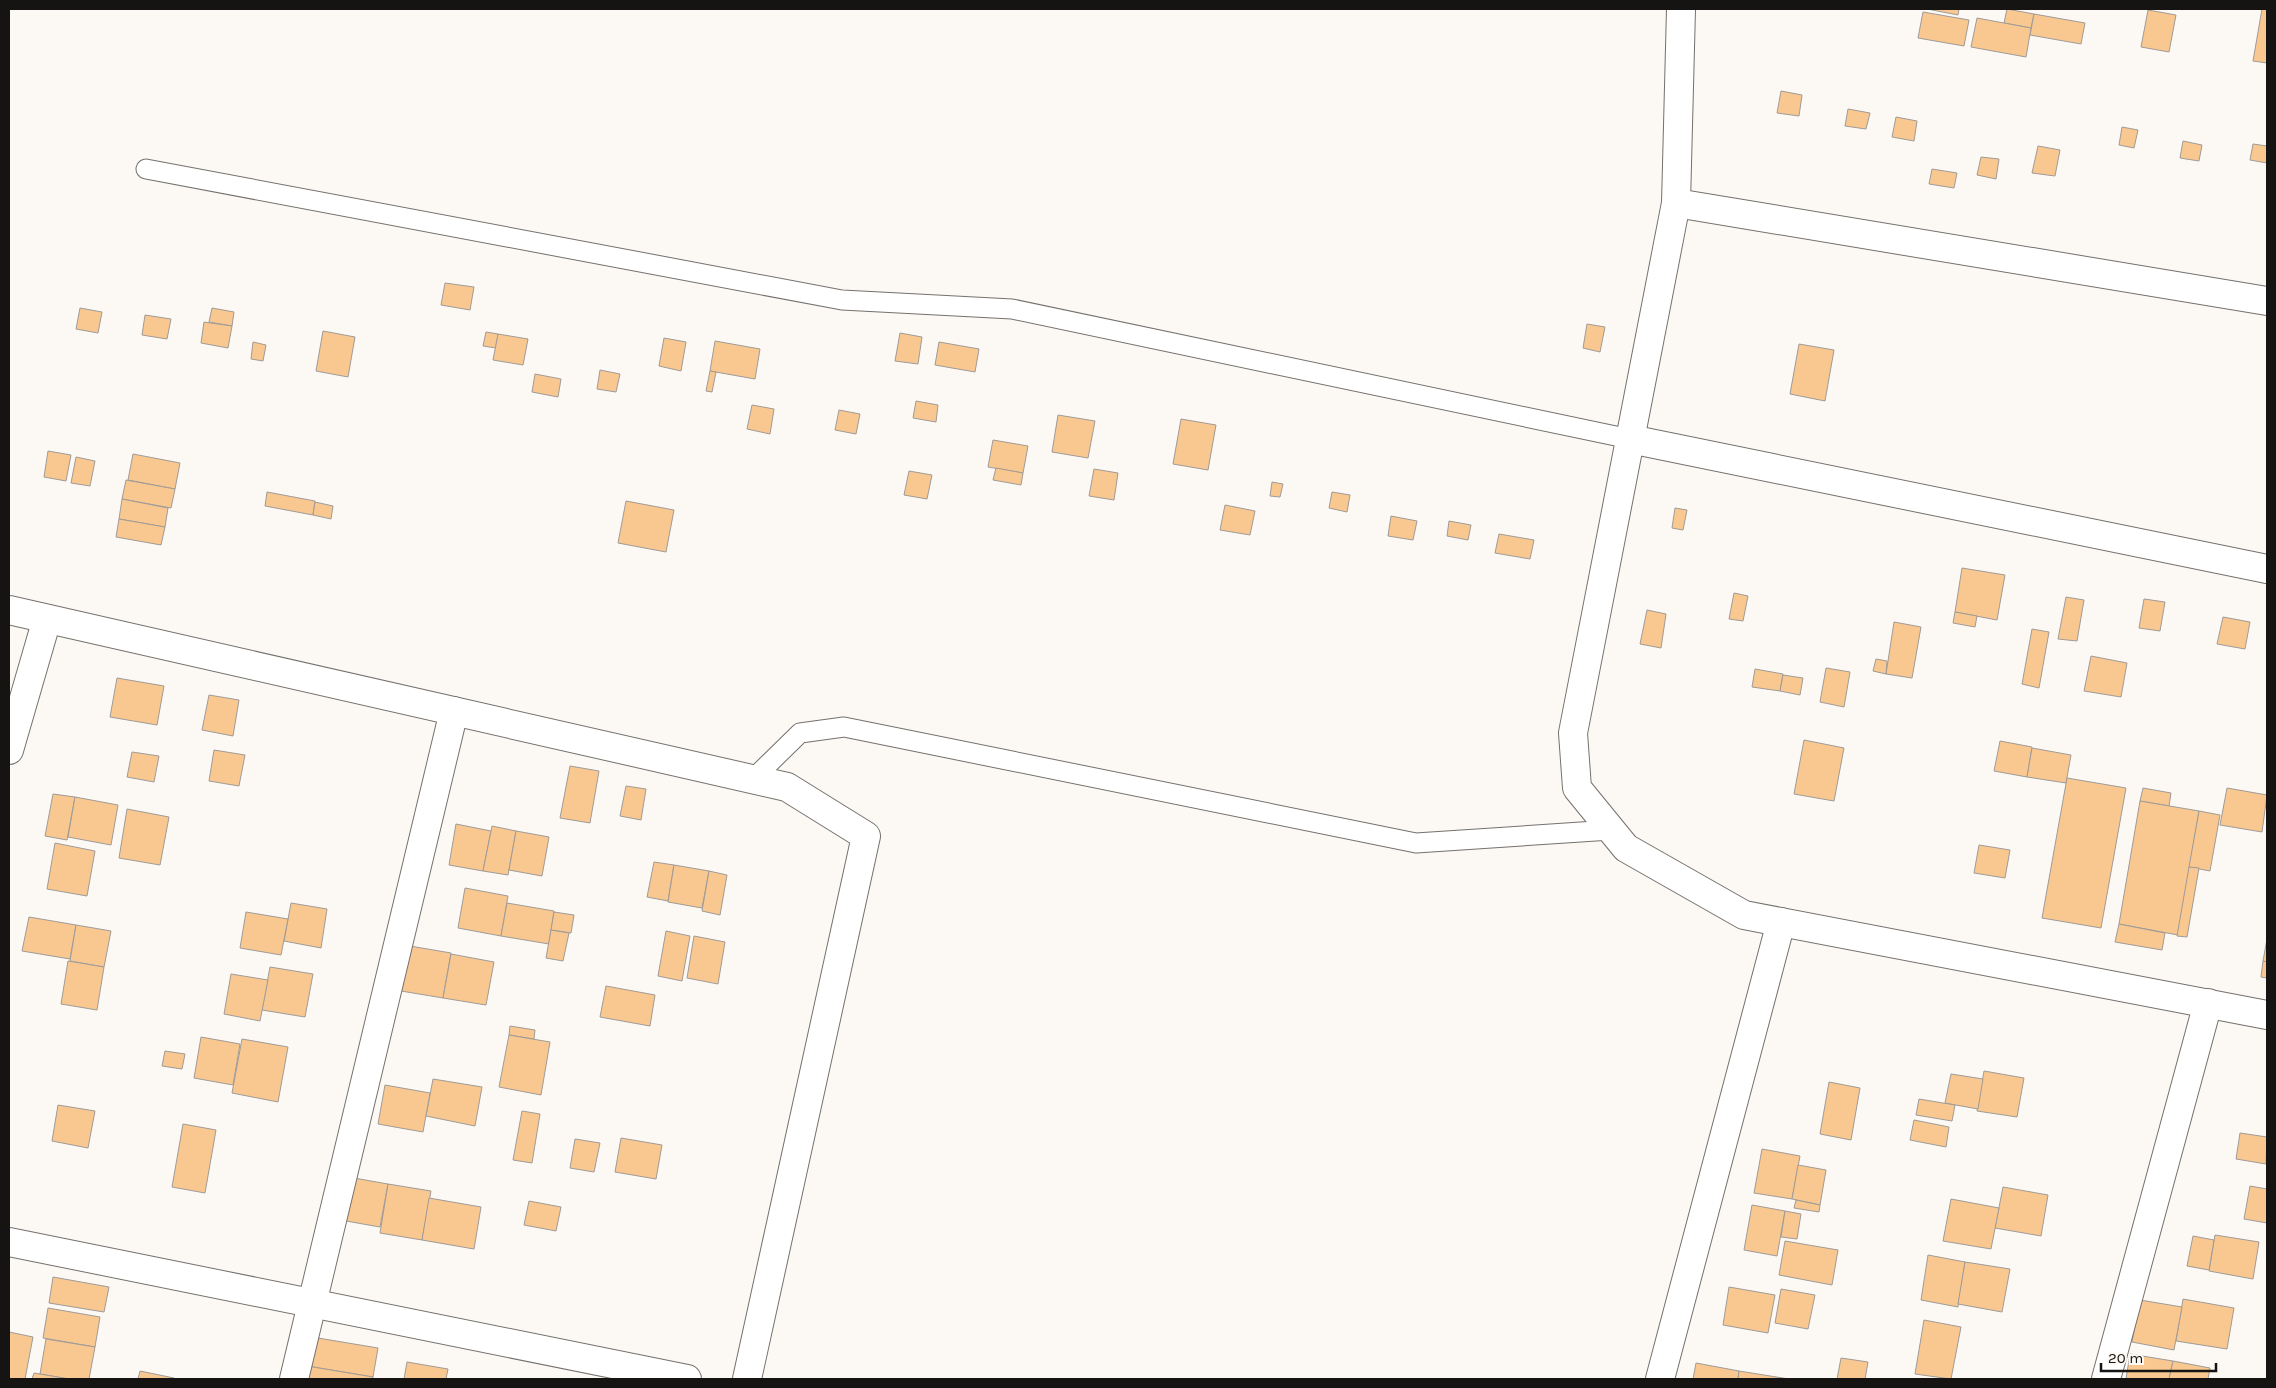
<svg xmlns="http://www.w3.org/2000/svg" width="2276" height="1388" viewBox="0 0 2276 1388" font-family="Karla,sans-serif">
<rect width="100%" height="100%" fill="#fcf8f3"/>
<g fill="#f9c890" stroke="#a09b97">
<polygon points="1927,9 1959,9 1958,15"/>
<polygon points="2007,9 2034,14 2031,28 2004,23"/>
<polygon points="2262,9 2267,9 2267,63 2253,61"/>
<polygon points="2148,10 2176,15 2169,52 2141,47"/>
<polygon points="1923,12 1969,20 1964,46 1918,38"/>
<polygon points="2034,14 2085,23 2081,44 2030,35"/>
<polygon points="1977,18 2031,28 2026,57 1971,47"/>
<polygon points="1781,91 1802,95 1799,116 1777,113"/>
<polygon points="1848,109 1870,113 1866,129 1845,126"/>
<polygon points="1896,117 1917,121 1914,141 1892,137"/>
<polygon points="2122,127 2138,130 2134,148 2119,145"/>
<polygon points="2183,141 2202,145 2199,161 2180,158"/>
<polygon points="2253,144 2267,146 2267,163 2250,160"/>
<polygon points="2038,146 2060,150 2055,176 2032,173"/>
<polygon points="1981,157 1999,159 1996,179 1977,175"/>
<polygon points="1932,169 1957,173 1954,188 1929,184"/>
<polygon points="445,283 474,287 470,310 441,305"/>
<polygon points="80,308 102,312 98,333 76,329"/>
<polygon points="212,308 234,312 232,326 209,322"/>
<polygon points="145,315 171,319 167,339 142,335"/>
<polygon points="204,322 232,326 228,348 201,343"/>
<polygon points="1587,324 1605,327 1600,352 1583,348"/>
<polygon points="323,331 355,337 348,377 316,371"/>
<polygon points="486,332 498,334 496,348 483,346"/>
<polygon points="900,333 922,337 918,364 895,361"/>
<polygon points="498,334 528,339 523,365 493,360"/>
<polygon points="664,338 686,342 681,371 659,366"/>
<polygon points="715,341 760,349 755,379 710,371"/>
<polygon points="253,342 266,345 263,361 251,359"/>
<polygon points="939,342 979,349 975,372 935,365"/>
<polygon points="1799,344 1834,350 1825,401 1790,394"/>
<polygon points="600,370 620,374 616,392 597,389"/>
<polygon points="710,371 716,372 712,392 706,391"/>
<polygon points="535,374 561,379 558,397 532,392"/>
<polygon points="916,401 938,405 936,422 913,418"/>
<polygon points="752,405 774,409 770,434 747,429"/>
<polygon points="839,410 860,414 856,434 835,430"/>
<polygon points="1058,415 1095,421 1088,458 1052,452"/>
<polygon points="1181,419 1216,425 1208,470 1173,464"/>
<polygon points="993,440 1028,446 1023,473 988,467"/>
<polygon points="48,451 71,455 66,481 44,477"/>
<polygon points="133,454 180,463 175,489 128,480"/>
<polygon points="76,457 95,461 90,486 71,483"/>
<polygon points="996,468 1023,473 1021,485 993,480"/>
<polygon points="1094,469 1118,473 1114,500 1089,496"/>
<polygon points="909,471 932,475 927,499 904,495"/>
<polygon points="126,480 175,489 171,508 122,499"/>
<polygon points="1272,482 1283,484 1280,497 1270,496"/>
<polygon points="267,492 315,501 313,515 265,506"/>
<polygon points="1332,492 1350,495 1347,512 1329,508"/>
<polygon points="122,499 168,508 165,527 119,519"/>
<polygon points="626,501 674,510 666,552 618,543"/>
<polygon points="315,502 333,506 331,519 313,515"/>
<polygon points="1225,505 1255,511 1250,535 1220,530"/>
<polygon points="1675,508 1687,510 1683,530 1672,528"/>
<polygon points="1391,516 1417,521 1413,540 1388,536"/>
<polygon points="119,519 165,527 161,545 116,537"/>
<polygon points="1449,521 1471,525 1468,540 1447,536"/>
<polygon points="1499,534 1534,540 1530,559 1495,553"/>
<polygon points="1962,568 2005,575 1997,620 1955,612"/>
<polygon points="1734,593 1748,596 1743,621 1729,619"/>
<polygon points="2066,597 2084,600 2077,641 2058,639"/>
<polygon points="2144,599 2165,602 2160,631 2139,628"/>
<polygon points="1647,610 1666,614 1661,648 1640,644"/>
<polygon points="1955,612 1977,616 1975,627 1953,623"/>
<polygon points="2223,617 2250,622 2245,649 2217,644"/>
<polygon points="1894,622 1921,627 1912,678 1886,674"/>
<polygon points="2032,629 2049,632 2039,688 2022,684"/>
<polygon points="2091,656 2127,663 2121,697 2084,691"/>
<polygon points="1876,659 1887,661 1886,674 1873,671"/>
<polygon points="1826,668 1850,672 1844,707 1820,702"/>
<polygon points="1755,669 1783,674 1780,691 1752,687"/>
<polygon points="1783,675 1803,678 1800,695 1780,691"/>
<polygon points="117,678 164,686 157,725 110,717"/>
<polygon points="209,695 239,700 233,736 202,730"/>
<polygon points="1804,740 1844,748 1834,801 1794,794"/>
<polygon points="2000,741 2032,747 2027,777 1994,771"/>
<polygon points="2032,748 2071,755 2066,783 2027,777"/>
<polygon points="214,750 245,755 239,786 209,781"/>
<polygon points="132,752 159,756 154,782 127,777"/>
<polygon points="570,766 599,771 590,823 560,818"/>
<polygon points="2067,778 2126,788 2101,928 2042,918"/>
<polygon points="626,786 646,789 641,820 620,816"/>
<polygon points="2143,788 2171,793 2169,806 2140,801"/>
<polygon points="2227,788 2267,795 2262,832 2220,825"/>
<polygon points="53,794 75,797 67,840 45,836"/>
<polygon points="75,797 118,805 111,845 68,837"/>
<polygon points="2140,801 2199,811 2178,935 2119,924"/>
<polygon points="127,809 169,817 160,865 119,858"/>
<polygon points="2199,811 2220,815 2210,871 2189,867"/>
<polygon points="456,824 491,831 483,871 449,865"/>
<polygon points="492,826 516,831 508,875 483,871"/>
<polygon points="516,831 549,837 542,876 509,870"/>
<polygon points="55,843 95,851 87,896 47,889"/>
<polygon points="1979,845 2010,850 2005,878 1974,873"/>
<polygon points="654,862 674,865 668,901 647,897"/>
<polygon points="674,865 709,871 702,908 668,902"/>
<polygon points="2189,867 2199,868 2187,937 2177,936"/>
<polygon points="709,871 727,875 720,915 702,911"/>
<polygon points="465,888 508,896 501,936 458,928"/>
<polygon points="291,903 327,909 321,948 284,941"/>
<polygon points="507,903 554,911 549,944 501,936"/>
<polygon points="246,912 288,919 281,955 240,948"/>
<polygon points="554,912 574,915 571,933 551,930"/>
<polygon points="29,917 76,925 70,959 22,951"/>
<polygon points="2119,924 2165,933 2162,950 2115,942"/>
<polygon points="76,925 111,931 104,967 70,961"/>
<polygon points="551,930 569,933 563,961 546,958"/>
<polygon points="666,931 690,936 682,981 658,976"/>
<polygon points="694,936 725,942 718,984 687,978"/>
<polygon points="2267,939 2267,962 2263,961"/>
<polygon points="410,946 451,953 443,998 401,991"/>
<polygon points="451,954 494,962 486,1005 443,998"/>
<polygon points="68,961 104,967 97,1010 61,1004"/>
<polygon points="2263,961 2267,962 2267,978 2261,977"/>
<polygon points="270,967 313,974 305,1017 262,1010"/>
<polygon points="231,974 268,980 260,1021 224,1014"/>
<polygon points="606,986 655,995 650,1026 600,1017"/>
<polygon points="510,1026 535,1030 534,1039 509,1035"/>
<polygon points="509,1035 550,1042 541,1095 499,1087"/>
<polygon points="201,1037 240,1044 233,1085 194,1078"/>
<polygon points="242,1039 288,1047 278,1102 232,1093"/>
<polygon points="165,1051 185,1054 182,1069 162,1066"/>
<polygon points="1984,1071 2024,1078 2017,1117 1977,1111"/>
<polygon points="1951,1074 1983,1079 1978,1109 1945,1103"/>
<polygon points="433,1079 482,1087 475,1126 426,1116"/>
<polygon points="1829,1082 1860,1088 1851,1140 1820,1134"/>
<polygon points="385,1085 430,1093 423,1132 378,1124"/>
<polygon points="1919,1099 1955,1105 1952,1121 1916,1115"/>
<polygon points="58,1105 95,1111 88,1148 52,1141"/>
<polygon points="522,1111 540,1114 532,1163 513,1160"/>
<polygon points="1914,1120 1949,1127 1946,1147 1910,1140"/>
<polygon points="183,1124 216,1130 205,1193 172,1187"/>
<polygon points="2240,1133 2267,1137 2266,1164 2236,1159"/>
<polygon points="621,1138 662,1145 656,1179 615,1172"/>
<polygon points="575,1139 600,1143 594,1172 570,1168"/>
<polygon points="1762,1149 1800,1156 1792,1199 1754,1193"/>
<polygon points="1798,1165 1826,1170 1820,1205 1792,1199"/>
<polygon points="354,1178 388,1184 380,1227 346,1221"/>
<polygon points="388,1184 431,1191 422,1240 380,1233"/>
<polygon points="2250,1186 2267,1189 2267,1223 2244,1219"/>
<polygon points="2003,1187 2048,1195 2041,1236 1995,1228"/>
<polygon points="429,1198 481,1207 474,1249 422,1240"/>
<polygon points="1951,1199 1999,1208 1991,1249 1943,1241"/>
<polygon points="1796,1200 1820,1205 1819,1212 1794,1208"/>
<polygon points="529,1201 561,1207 556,1231 524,1225"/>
<polygon points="1752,1205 1785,1211 1777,1256 1744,1250"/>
<polygon points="1785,1211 1801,1214 1797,1239 1781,1237"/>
<polygon points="2215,1235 2259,1242 2253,1279 2209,1271"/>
<polygon points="2193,1236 2214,1240 2209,1270 2187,1266"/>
<polygon points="1785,1241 1838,1250 1832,1285 1779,1275"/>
<polygon points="1928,1255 1965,1262 1958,1307 1921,1300"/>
<polygon points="1965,1262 2010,1269 2002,1312 1958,1304"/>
<polygon points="53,1277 109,1287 104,1312 49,1303"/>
<polygon points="1729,1287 1775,1295 1768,1333 1723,1325"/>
<polygon points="1781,1289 1815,1295 1808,1329 1775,1323"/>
<polygon points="2183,1299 2234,1308 2227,1349 2176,1341"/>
<polygon points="2140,1300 2182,1307 2174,1350 2132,1342"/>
<polygon points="48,1308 100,1317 95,1347 43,1338"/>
<polygon points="1924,1320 1961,1327 1951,1379 1915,1374"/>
<polygon points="9,1332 33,1337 25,1379 9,1379"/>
<polygon points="312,1337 378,1348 373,1377 307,1366"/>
<polygon points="46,1339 95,1347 89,1379 69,1379 40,1374"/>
<polygon points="2130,1354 2173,1361 2169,1379 2126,1379"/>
<polygon points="1841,1358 1868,1362 1865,1379 1837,1379"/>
<polygon points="2173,1361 2210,1368 2208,1379 2169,1379"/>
<polygon points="407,1362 448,1369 446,1379 404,1379"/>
<polygon points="1696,1363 1739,1371 1738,1379 1693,1379"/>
<polygon points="307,1366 373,1377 373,1379 305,1379"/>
<polygon points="140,1371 174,1378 174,1379 138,1379"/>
<polygon points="1739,1371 1789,1379 1738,1379"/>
<polygon points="34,1373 40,1374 69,1379 32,1379"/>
</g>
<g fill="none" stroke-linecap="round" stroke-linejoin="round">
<defs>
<g id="lane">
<polyline points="146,169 842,300 1012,309 1630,439"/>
<polyline points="753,779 800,733 844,727 1416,843 1611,830"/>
</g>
<g id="street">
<polyline points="1681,9 1676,203 1573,733 1577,788 1626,848 1744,915 2267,1015"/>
<polyline points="1676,203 2267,301"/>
<polyline points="1630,439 2267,569"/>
<polyline points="9,610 787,787 866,836 747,1379"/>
<polyline points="9,750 47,619"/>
<polyline points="9,1242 687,1379"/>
<polyline points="294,1379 454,711"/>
<polyline points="1660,1379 1781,922"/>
<polyline points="2106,1379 2208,1003"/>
</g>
</defs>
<use href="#lane" stroke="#75716d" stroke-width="21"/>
<use href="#street" stroke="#75716d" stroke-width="30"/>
<use href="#lane" stroke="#fff" stroke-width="19"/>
<use href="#street" stroke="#fff" stroke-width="28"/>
</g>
<rect width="2276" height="1388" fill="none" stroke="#161413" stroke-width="20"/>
<path d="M2101 1363v8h115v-8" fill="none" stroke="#161413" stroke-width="2.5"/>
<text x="2108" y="1363" font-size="15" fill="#161413" stroke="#fcf8f3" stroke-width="4" paint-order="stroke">20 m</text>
</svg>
